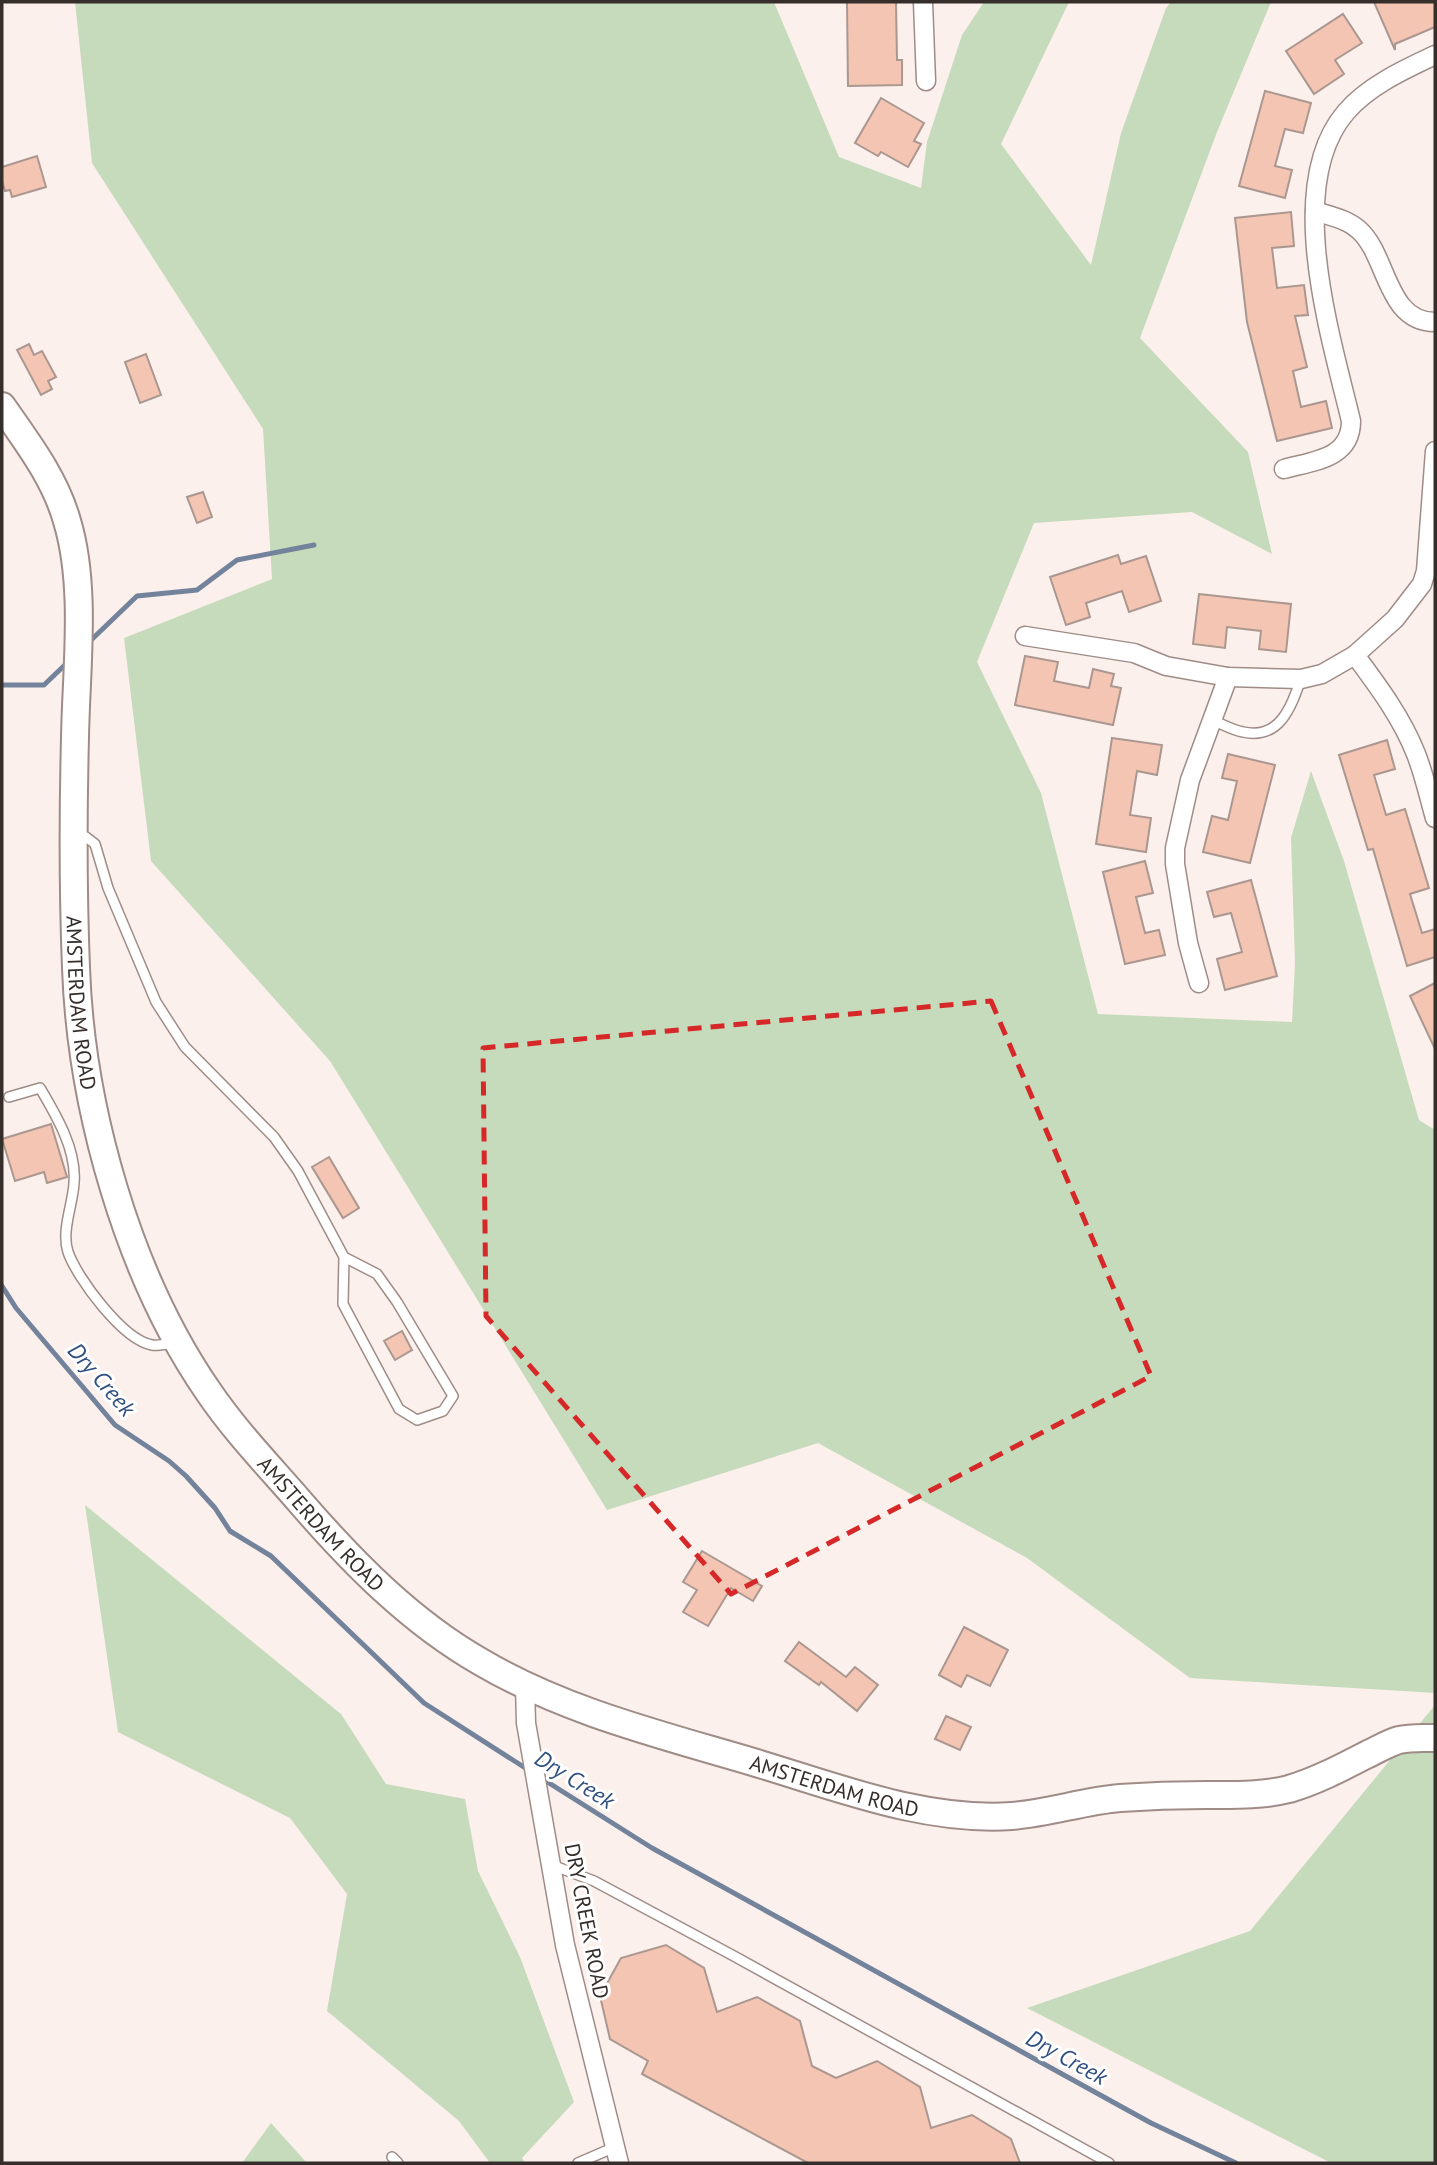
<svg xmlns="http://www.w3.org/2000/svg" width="1437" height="2165" viewBox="0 0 1437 2165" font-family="'PT Sans',sans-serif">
<rect width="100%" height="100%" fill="#fcf0ec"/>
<g fill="#c6dbbc">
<polygon points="75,2 774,2 839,157 921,188 927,142 962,35 984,2 1069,2 1001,144 1091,265 1121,133 1166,8 1171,2 1271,2 1217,132 1140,338 1248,452 1272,554 1192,512 1034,523 977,662 1041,793 1098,1014 1292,1022 1295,963 1291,838 1311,771 1344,861 1419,1120 1435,1130 1435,1693 1190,1678 1027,1558 818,1443 607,1510 330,1061 151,861 124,638 272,579 263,429 92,163"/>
<polygon points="85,1505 341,1714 386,1784 465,1799 478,1871 520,1957 574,2102 522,2158 525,2163 490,2163 459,2121 327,2011 347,1894 290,1818 118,1732"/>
<polygon points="1435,1705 1435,2163 1331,2163 1027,2008 1250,1931"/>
<polygon points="271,2123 307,2163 242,2163"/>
</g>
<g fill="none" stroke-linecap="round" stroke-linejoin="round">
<g stroke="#74839c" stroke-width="5">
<polyline points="87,644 137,596 197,590 237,560 314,545"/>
<polyline points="2,685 44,685 69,661"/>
<polyline points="2,1286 16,1308 115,1425 169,1461 186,1476 215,1508 230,1531 271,1556 424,1703 530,1771"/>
<polyline points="541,1778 652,1848 1151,2123 1236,2163"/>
</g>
</g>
<g fill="#f5c5b3" stroke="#aa9790" stroke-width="2">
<polygon points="847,2 896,2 897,60 902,60 902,85 848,86"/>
<polygon points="1374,2 1435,2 1435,27 1395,44 1395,50"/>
<polygon points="1343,14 1362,43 1335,60 1344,74 1314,94 1286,51"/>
<polygon points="1265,91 1311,103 1303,133 1285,129 1275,166 1292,170 1285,198 1239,186"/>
<polygon points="881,98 924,123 914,141 921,144 908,167 881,152 878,156 855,143"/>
<polygon points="37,156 46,187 12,197 10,190 5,191 2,181 2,167"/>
<polygon points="1291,212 1294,246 1272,248 1277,288 1304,285 1308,315 1295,316 1307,367 1293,371 1301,407 1326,401 1332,428 1277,441 1247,322 1235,218"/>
<polygon points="29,344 34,355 42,351 56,377 48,381 52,389 41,395 17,350"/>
<polygon points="146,354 161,395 140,403 125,362"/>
<polygon points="203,492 212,517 197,523 187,497"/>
<polygon points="1118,555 1121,564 1146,556 1161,601 1129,612 1122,591 1086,603 1090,617 1066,625 1050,577"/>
<polygon points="1199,594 1291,604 1286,652 1259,649 1261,631 1227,627 1225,648 1193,644"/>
<polygon points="1025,656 1058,662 1054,681 1089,688 1093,669 1114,674 1111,686 1121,688 1113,725 1015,705"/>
<polygon points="1112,738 1162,745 1157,775 1137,771 1130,815 1151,818 1146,852 1096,844"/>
<polygon points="1387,740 1395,769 1374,775 1386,815 1405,809 1429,888 1410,894 1422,933 1435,929 1435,957 1407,966 1373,849 1368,850 1339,755"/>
<polygon points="1228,754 1275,765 1250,863 1203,852 1212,816 1228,820 1237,781 1222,778"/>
<polygon points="1145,861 1153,893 1136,897 1145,933 1159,930 1165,955 1125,964 1103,872"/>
<polygon points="1251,880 1277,976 1225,990 1217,959 1242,952 1231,913 1214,917 1207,892"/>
<polygon points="1435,983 1435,1049 1410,996"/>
<polygon points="51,1124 67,1177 47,1183 44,1172 15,1181 2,1139"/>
<polygon points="329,1157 359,1208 343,1218 312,1167"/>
<polygon points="402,1331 412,1350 395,1360 384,1341"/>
<polygon points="702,1551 762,1586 753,1601 731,1588 708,1626 683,1612 697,1590 683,1582"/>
<polygon points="964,1627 1008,1650 990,1686 967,1675 961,1687 939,1675"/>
<polygon points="799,1642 846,1677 855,1667 878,1685 857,1711 821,1682 819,1685 785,1661"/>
<polygon points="946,1716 971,1727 960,1750 935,1739"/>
<polygon points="666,1945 704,1968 717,2012 757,1997 800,2021 812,2066 836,2078 877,2061 920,2087 931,2128 972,2115 1011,2139 1020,2163 808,2163 642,2074 648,2061 610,2039 600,1996 621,1958"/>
</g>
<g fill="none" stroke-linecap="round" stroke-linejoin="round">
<defs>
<g id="service">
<path d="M 1212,720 C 1222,724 1232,730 1243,732 C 1280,740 1291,707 1301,679"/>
<polyline points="76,836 86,837 95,844 108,888 156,1002 185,1047 274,1137 298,1171 344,1257 343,1304 399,1409 417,1420 443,1411 453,1396 397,1302 377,1274 344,1257"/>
<path d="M 9,1097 L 40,1088 C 56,1115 77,1150 74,1183 C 73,1204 61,1231 68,1252 C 77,1278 123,1340 152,1345 C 158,1346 167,1344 173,1343"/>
<polyline points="552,1865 594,1881 732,1955 1109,2163"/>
<polyline points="392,2157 398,2163"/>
<polyline points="578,2163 615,2147"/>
</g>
<g id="minor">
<polyline points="923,2 926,81"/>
<path d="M 1315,211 C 1330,216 1347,219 1359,230 C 1388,256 1386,322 1435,322"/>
<path d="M 1284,469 C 1313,461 1351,459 1351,421 C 1331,337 1283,185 1346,112 C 1368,86 1405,69 1435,55"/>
<polyline points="1025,636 1134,653 1166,666 1228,677 1301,679 1322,674 1355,655 1395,619 1422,584 1426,571 1435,451"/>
<path d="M 1355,655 C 1378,686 1402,718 1416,754 C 1424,774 1429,797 1435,818"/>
<polyline points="1199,983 1188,943 1175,864 1175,848 1190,780 1228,677"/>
<polyline points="525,1685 526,1723 565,1945 619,2163"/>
</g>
<g id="secondary">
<path id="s1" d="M 2,406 C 27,442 55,478 67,521 C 87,587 76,670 75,738 C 73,815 73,892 76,968 C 81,1108 128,1275 208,1391 C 235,1431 269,1466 301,1503 C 353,1563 411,1622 481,1662 C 564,1711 662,1735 753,1762 C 837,1787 924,1822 1012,1816 C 1049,1813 1084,1801 1120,1798 C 1148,1796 1176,1795 1205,1795 C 1233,1795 1261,1796 1289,1789 C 1316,1781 1341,1768 1366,1755 C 1377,1750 1388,1743 1399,1740 C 1411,1737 1423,1738 1435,1738"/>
</g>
</defs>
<use href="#service" stroke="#9f8c86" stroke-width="12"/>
<use href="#minor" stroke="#9f8c86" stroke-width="21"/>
<use href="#secondary" stroke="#9f8c86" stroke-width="30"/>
<use href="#service" stroke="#fff" stroke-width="9"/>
<use href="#minor" stroke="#fff" stroke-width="18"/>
<use href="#secondary" stroke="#fff" stroke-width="26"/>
</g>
<path fill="none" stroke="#d62828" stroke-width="5" stroke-dasharray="14 9" stroke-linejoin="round" d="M 991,1001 L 1151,1376 L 731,1594 L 486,1316 L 483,1048 Z"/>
<g text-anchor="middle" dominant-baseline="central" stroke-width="6" stroke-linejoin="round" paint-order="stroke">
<g font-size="21" fill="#352e2b" stroke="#fff">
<text stroke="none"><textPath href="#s1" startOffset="616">AMSTERDAM ROAD</textPath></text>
<text stroke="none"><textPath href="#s1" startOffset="1204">AMSTERDAM ROAD</textPath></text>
<text stroke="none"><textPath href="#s1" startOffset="1792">AMSTERDAM ROAD</textPath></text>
<text transform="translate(587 1921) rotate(79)">DRY CREEK ROAD</text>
</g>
<g font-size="23" font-style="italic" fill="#2e4f80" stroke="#fff">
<text transform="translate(102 1379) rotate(49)">Dry Creek</text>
<text transform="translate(575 1779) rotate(32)">Dry Creek</text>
<text transform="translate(1067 2057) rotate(29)">Dry Creek</text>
</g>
</g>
<rect width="1437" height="2165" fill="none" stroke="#352e2b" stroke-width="7"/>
</svg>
